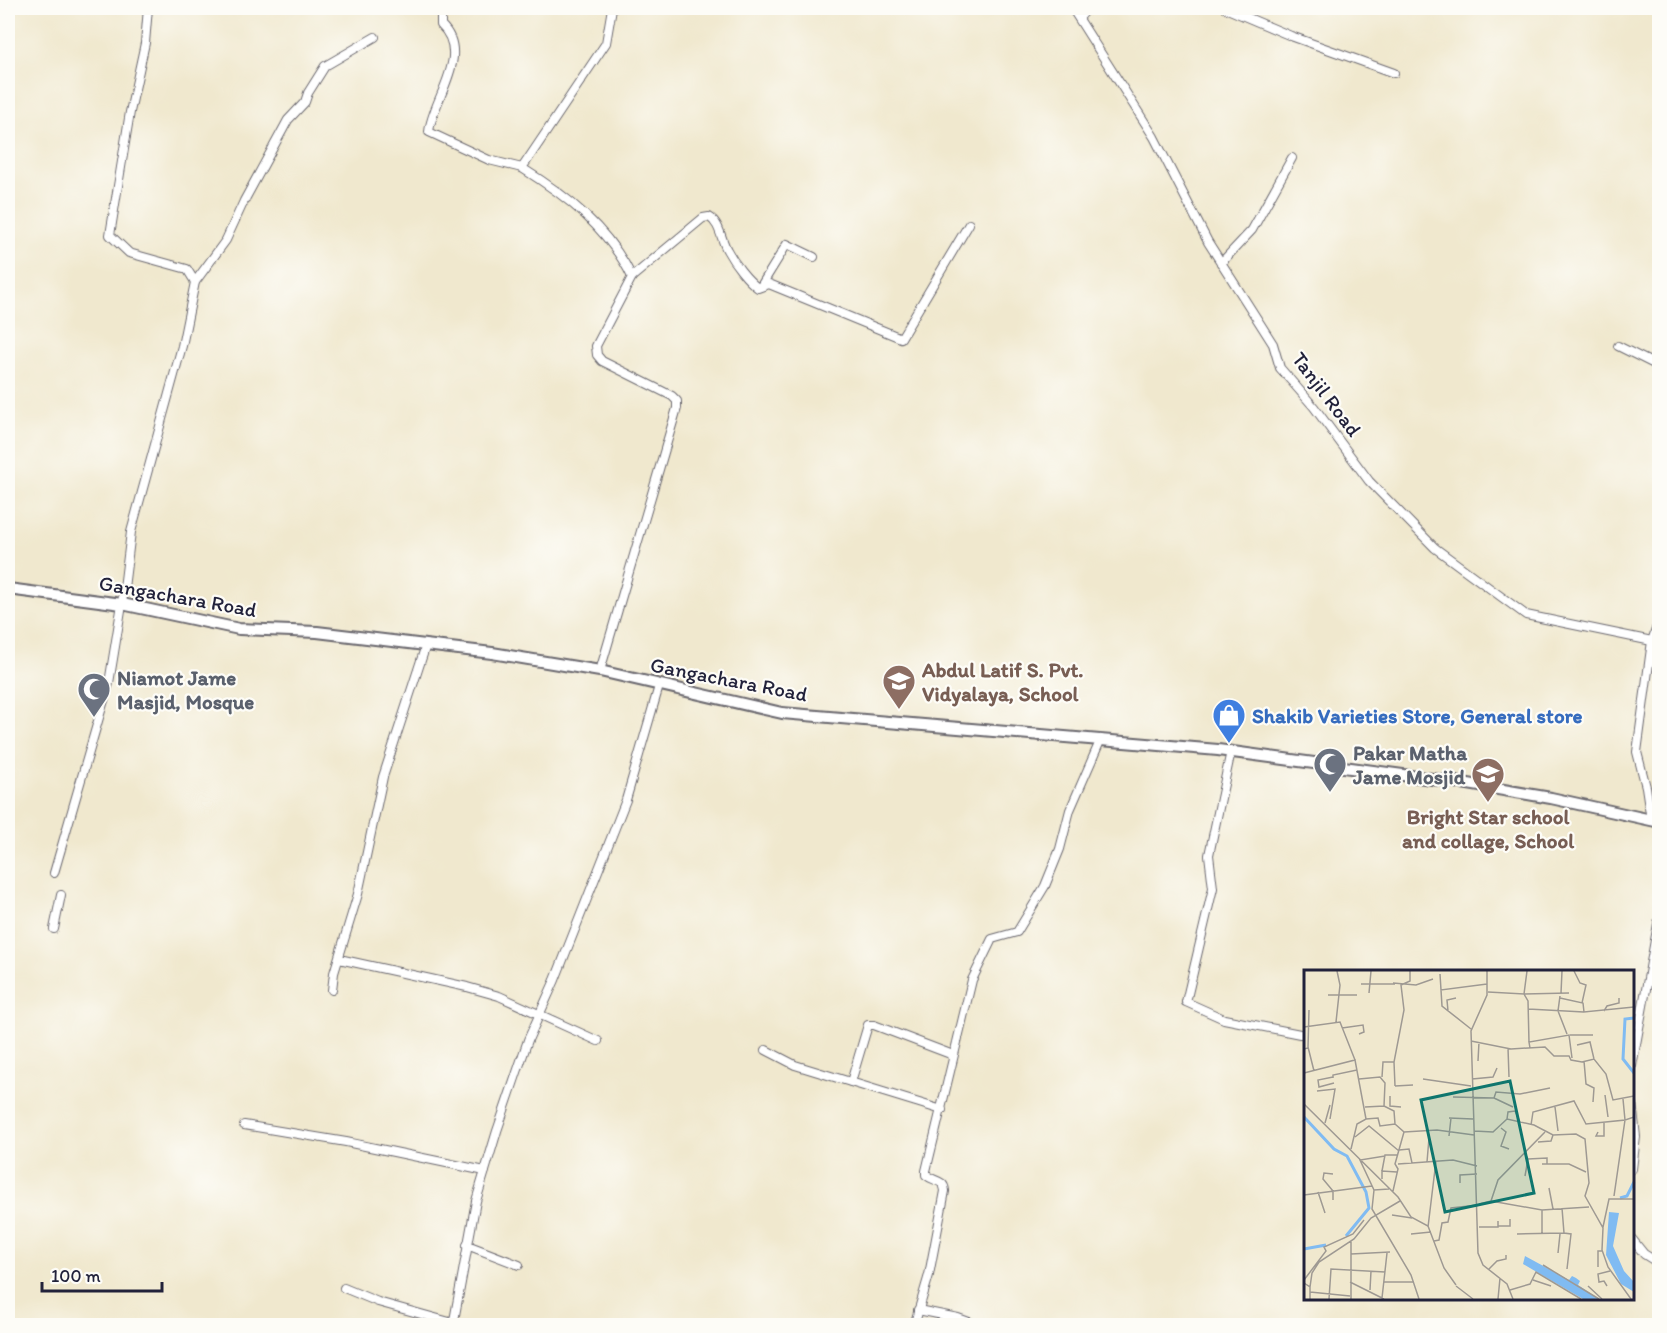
<svg xmlns="http://www.w3.org/2000/svg" width="1667" height="1333" viewBox="0 0 1667 1333" font-family="Itim,sans-serif">
<rect width="100%" height="100%" fill="#fdfcf7"/>
<filter id="ink" filterUnits="userSpaceOnUse"><feTurbulence type="fractalNoise" baseFrequency=".0167" numOctaves="2"/><feDisplacementMap in="SourceGraphic" scale="12" xChannelSelector="R" yChannelSelector="G"/><feConvolveMatrix kernelMatrix="1 2 1 2 8 2 1 2 1" color-interpolation-filters="sRGB"/></filter>
<filter id="wash" filterUnits="userSpaceOnUse"><feTurbulence type="fractalNoise" baseFrequency=".008" numOctaves="4" result="noise"/><feDisplacementMap in="SourceGraphic" scale="24" xChannelSelector="R" yChannelSelector="G"/><feGaussianBlur stdDeviation="1.35" result="paint"/><feColorMatrix in="noise" values="0 0 0 0 0 0 0 0 0 0 0 0 0 0 0 0 0 1.4 0 .05"/><feComposite in="paint" operator="in"/></filter>
<g filter="url(#wash)">
<rect width="100%" height="100%" fill="#f0e8ce"/>
</g>
<g filter="url(#ink)">
<g fill="none" stroke-linecap="round" stroke-linejoin="round">
<defs>
<g id="street">
<path d="M 448,8 L 441,18 L 441,25 C 473,55 432,99 429,132 L 489,160 L 522,168"/>
<polyline points="1072,8 1154,137 1208,242 1273,344 1280,368 1314,407 1369,481 1435,548 1526,615 1652,641"/>
<polyline points="1225,8 1291,36 1394,73"/>
<polyline points="1079,18 1088,8"/>
<polyline points="1221,263 1252,230 1292,158"/>
<path d="M 632,277 L 703,218 L 709,217 C 720,223 721,240 727,250 C 734,263 747,280 758,288 L 769,284 L 901,338 L 969,224"/>
<polyline points="195,282 226,240 244,201 288,120 305,102 308,93 325,66 375,37"/>
<polyline points="761,286 787,244 814,257"/>
<polyline points="1618,346 1660,367"/>
<path d="M 600,671 L 677,408 L 677,401 L 672,396 L 602,361 L 597,355 L 596,346 L 632,277 C 608,228 567,196 522,168 L 606,43 L 612,8"/>
<polyline points="1231,751 1209,855 1213,888 1186,1002 1224,1019 1300,1034"/>
<polyline points="1651,820 1646,787 1637,752 1652,641 1660,618"/>
<polyline points="54,873 109,683 122,604 131,532 182,346 195,282 187,269 129,253 110,235 130,112 145,43 148,8"/>
<polyline points="54,929 61,895"/>
<polyline points="339,959 467,987 499,996 598,1041"/>
<polyline points="332,990 334,973 358,894 383,777 426,645"/>
<polyline points="766,1050 795,1065 942,1110"/>
<polyline points="1632,1066 1660,913"/>
<polyline points="851,1082 868,1025 874,1025 953,1055"/>
<polyline points="1632,1102 1636,1137 1632,1169"/>
<polyline points="244,1125 346,1142 485,1171"/>
<polyline points="1632,1239 1644,1254 1660,1264"/>
<polyline points="467,1245 519,1265"/>
<polyline points="344,1288 378,1302 453,1323"/>
<polyline points="918,1310 958,1318 980,1326"/>
<polyline points="453,1326 476,1201 497,1131 528,1040 555,980 626,800 659,686"/>
<path d="M 914,1326 L 929,1275 L 945,1191 C 944,1179 934,1182 926,1175 L 926,1171 L 972,980 L 992,939 L 1017,932 L 1045,886 L 1060,849 L 1070,810 L 1101,739"/>
</g>
<polyline id="secondary" points="8,589 122,604 239,629 317,632 492,653 600,671 782,713 1218,750 1462,783 1551,798 1660,822"/>
</defs>
<use href="#street" stroke="#6a676e" stroke-width="10"/>
<use href="#secondary" stroke="#6a676e" stroke-width="14"/>
<use href="#street" stroke="#fff" stroke-width="8"/>
<use href="#secondary" stroke="#fff" stroke-width="10"/>
</g>
</g>
<defs>
<symbol id="school-pin" viewBox="-11 -11 22 30"><path d="M0 17L-7.5 6A9.5 9.5 0 1 1 7.5 6Z" fill="#8d6e63" stroke="#fdfcf7"/><path d="M0-5L7-2L0 1L-7-2ZM-4 1L0 2.5L4 1V4Q0 6-4 4Z" fill="#fff"/></symbol>
<symbol id="mosque-pin" viewBox="-11 -11 22 30"><path d="M0 17L-7.5 6A9.5 9.5 0 1 1 7.5 6Z" fill="#6b7280" stroke="#fdfcf7"/><path d="M3.5-4.9A6 6 0 1 0 3.5 4.9A5 5 0 1 1 3.5-4.9Z" fill="#fff"/></symbol>
<symbol id="shop-pin" viewBox="-11 -11 22 30"><path d="M0 17L-7.5 6A9.5 9.5 0 1 1 7.5 6Z" fill="#3f7fe0" stroke="#fdfcf7"/><path d="M-5-2.5h2.3a2.7 3.5 0 0 1 5.4 0H5L5.5 6h-11ZM-1.5-2.5h3a1.5 2.3 0 0 0-3 0Z" fill="#fff"/></symbol>
</defs>
<g fill-rule="evenodd">
<use href="#school-pin" x="880" y="662" width="38" height="52"/>
<use href="#mosque-pin" x="75" y="670" width="38" height="52"/>
<use href="#shop-pin" x="1210" y="696" width="38" height="52"/>
<use href="#mosque-pin" x="1311" y="745" width="38" height="52"/>
<use href="#school-pin" x="1469" y="755" width="38" height="52"/>
</g>
<g text-anchor="middle" dominant-baseline="central" stroke-width="4.5" stroke-linejoin="round" paint-order="stroke">
<g font-size="21" fill="#22223b" stroke="#fdfcf7">
<text transform="translate(1327 394) rotate(53)">Tanjil Road</text>
<text transform="translate(178 596) rotate(10)">Gangachara Road</text>
<text transform="translate(729 679) rotate(11)">Gangachara Road</text>
</g>
<g font-size="21" font-weight="bold" fill="#785e54" stroke="#fdfcf7" text-anchor="start">
<text x="922" y="669">Abdul Latif S. Pvt.<tspan x="922" dy="24">Vidyalaya, School</tspan></text>
<text x="1488" y="816" text-anchor="middle">Bright Star school<tspan x="1488" dy="24">and collage, School</tspan></text>
</g>
<g font-size="21" font-weight="bold" fill="#5b616d" stroke="#fdfcf7" text-anchor="start">
<text x="117" y="677">Niamot Jame<tspan x="117" dy="24">Masjid, Mosque</tspan></text>
<text x="1353" y="752">Pakar Matha<tspan x="1353" dy="24">Jame Mosjid</tspan></text>
</g>
<g font-size="21" font-weight="bold" fill="#366cbe" stroke="#fdfcf7" text-anchor="start">
<text x="1252" y="715">Shakib Varieties Store, General store</text>
</g>
</g>
<g transform="translate(1304 970)">
<rect width="330" height="330" fill="#f0e8ce"/>
<path d="M 305,242 L 315,243 L 309,276 L 320,301 L 330,312 L 330,322 L 317,314 L 302,285 ZM 221,286 L 265,310 L 268,306 L 272,308 L 276,311 L 274,315 L 295,329 L 279,329 L 219,294 Z" fill="#80bbf2"/>
<path fill="none" stroke="#80bbf2" stroke-width="3" d="M 330,48 L 321,49 L 319,89 L 330,103M 0,147 L 30,179 L 43,186 L 62,222 L 65,238 L 42,266M 316,228 L 323,226 L 330,212M 0,279 L 22,275"/>
<path fill="none" stroke="#9e9993" stroke-width="1.5" d="M 183,1 L 183,25 L 167,61 L 174,283 L 179,295 L 203,314 L 209,329M 270,1 L 276,13 L 282,15 L 278,33M 136,4 L 137,20 L 183,14M 89,13 L 112,15 L 129,9M 57,14 L 91,14M 137,20 L 138,36 L 167,59M 184,22 L 220,24 L 223,1M 65,23 L 67,1M 257,23 L 258,1M 24,25 L 53,25M 256,26 L 254,41 L 263,64M 256,28 L 279,33 L 280,42 L 330,37M 224,39 L 280,42M 144,41 L 143,30 L 152,28M 300,41 L 303,36 L 315,33 L 315,28M 32,52 L 36,15 L 33,1M 0,57 L 36,52 L 51,90M 38,58 L 59,55 L 60,62 L 55,64M 266,65 L 289,65M 167,71 L 207,79 L 241,77 L 250,86 L 265,86 L 267,90 L 278,92 L 290,89 L 302,104 L 309,130 L 330,126M 225,72 L 224,31 L 220,24 L 265,23M 273,75 L 286,72 L 290,89M 4,77 L 10,101M 204,78 L 205,107M 226,78 L 225,72 L 265,65 L 268,88M 0,79 L 4,78 L 5,40M 174,91 L 175,72M 280,91 L 282,114 L 290,118 L 289,132M 0,103 L 51,90 L 62,149M 29,107 L 14,110 L 15,117 L 30,113M 78,107 L 79,92 L 90,92M 29,108 L 29,105 L 53,100M 55,109 L 76,107 L 81,113 L 80,136 L 61,137M 119,109 L 167,116M 168,109 L 189,107 L 193,98M 91,116 L 90,92 L 100,40 L 97,15 L 106,11 L 106,1M 91,116 L 109,115M 13,121 L 31,119 L 26,149M 301,125 L 304,147M 86,126 L 86,136 L 97,137M 149,127 L 190,128 L 192,122 L 216,124 L 246,118M 190,128 L 209,137M 0,134 L 94,227 L 107,247 L 124,256 L 140,298 L 152,315M 80,136 L 90,141 L 91,154M 251,137 L 254,161M 145,148 L 169,149M 203,149 L 204,142 L 211,141 L 216,152M 21,153 L 26,135M 227,155 L 229,142 L 270,131 L 282,154 L 321,150 L 319,129M 197,158 L 202,162 L 197,176 L 205,179M 170,161 L 189,162 L 203,149 L 230,155 L 249,165 L 272,164 L 281,169 L 285,213 L 281,226 L 299,258 L 298,280 L 304,297 L 327,329M 100,162 L 133,160 L 170,165M 294,162 L 292,166 L 300,166 L 300,153M 145,166 L 147,148M 51,167 L 65,156 L 95,181M 234,172 L 247,171 L 249,165M 47,179 L 53,154 L 62,149 L 74,148 L 76,156 L 91,154 L 100,162 L 91,194 L 94,199 L 89,221M 95,180 L 105,179 L 108,193M 221,184 L 224,189 L 221,206M 81,186 L 56,190 L 70,220 L 85,219M 224,189 L 243,188 L 243,194 L 238,194M 123,192 L 125,168M 94,194 L 149,190 L 173,196M 243,194 L 265,194 L 282,202M 78,201 L 81,185 L 94,185M 78,209 L 78,201 L 93,202M 156,213 L 156,205 L 173,204M 245,218 L 249,239M 70,220 L 68,239 L 107,305 L 115,329M 14,222 L 21,243M 0,225 L 68,216M 310,226 L 321,150 L 330,147M 29,230 L 29,221 L 19,209 L 20,203 L 29,204M 187,231 L 194,210 L 241,162M 175,234 L 187,231 L 238,240 L 285,237M 258,238 L 260,263 L 267,264 L 263,299M 238,240 L 238,263M 88,245 L 108,248M 194,256 L 206,256 L 206,249M 124,257 L 132,191M 175,257 L 194,257 L 194,251M 299,257 L 305,229 L 330,229M 107,264 L 127,262M 213,264 L 260,263M 130,271 L 135,270 L 138,253 L 144,252 L 147,238 L 174,235M 254,283 L 256,264M 47,284 L 86,282M 239,295 L 295,329M 294,297 L 294,281 L 298,281M 185,299 L 193,291 L 202,289 L 202,285M 0,310 L 22,281 L 20,277 L 49,264 L 60,250M 229,310 L 247,316M 46,312 L 80,329M 80,312 L 110,312M 0,313 L 6,317 L 6,329M 152,316 L 169,329M 284,316 L 298,329M 303,316 L 300,311 L 295,312 L 294,304 L 306,301M 6,317 L 8,303 L 15,292 L 50,269 L 67,248 L 96,231M 66,320 L 67,301M 206,320 L 226,314 L 232,302 L 277,329M 6,322 L 46,326M 78,328 L 83,283M 25,329 L 27,299 L 81,302M 47,329 L 47,271M 194,329 L 196,308"/>
<path fill="#0f766e" fill-opacity="0.15" stroke="#0f766e" stroke-width="3" d="M 206,111 L 230,223 L 141,242 L 117,130 Z"/>
<rect width="330" height="330" fill="none" stroke="#22223b" stroke-width="3"/>
</g>
<rect width="1667" height="1333" fill="none" stroke="#fdfcf7" stroke-width="30"/>
<path d="M42 1282v9h120v-9" fill="none" stroke="#22223b" stroke-width="3"/>
<text x="51" y="1282" font-size="18" fill="#22223b" stroke="#fdfcf7" stroke-width="4.5" paint-order="stroke">100 m</text>
</svg>
